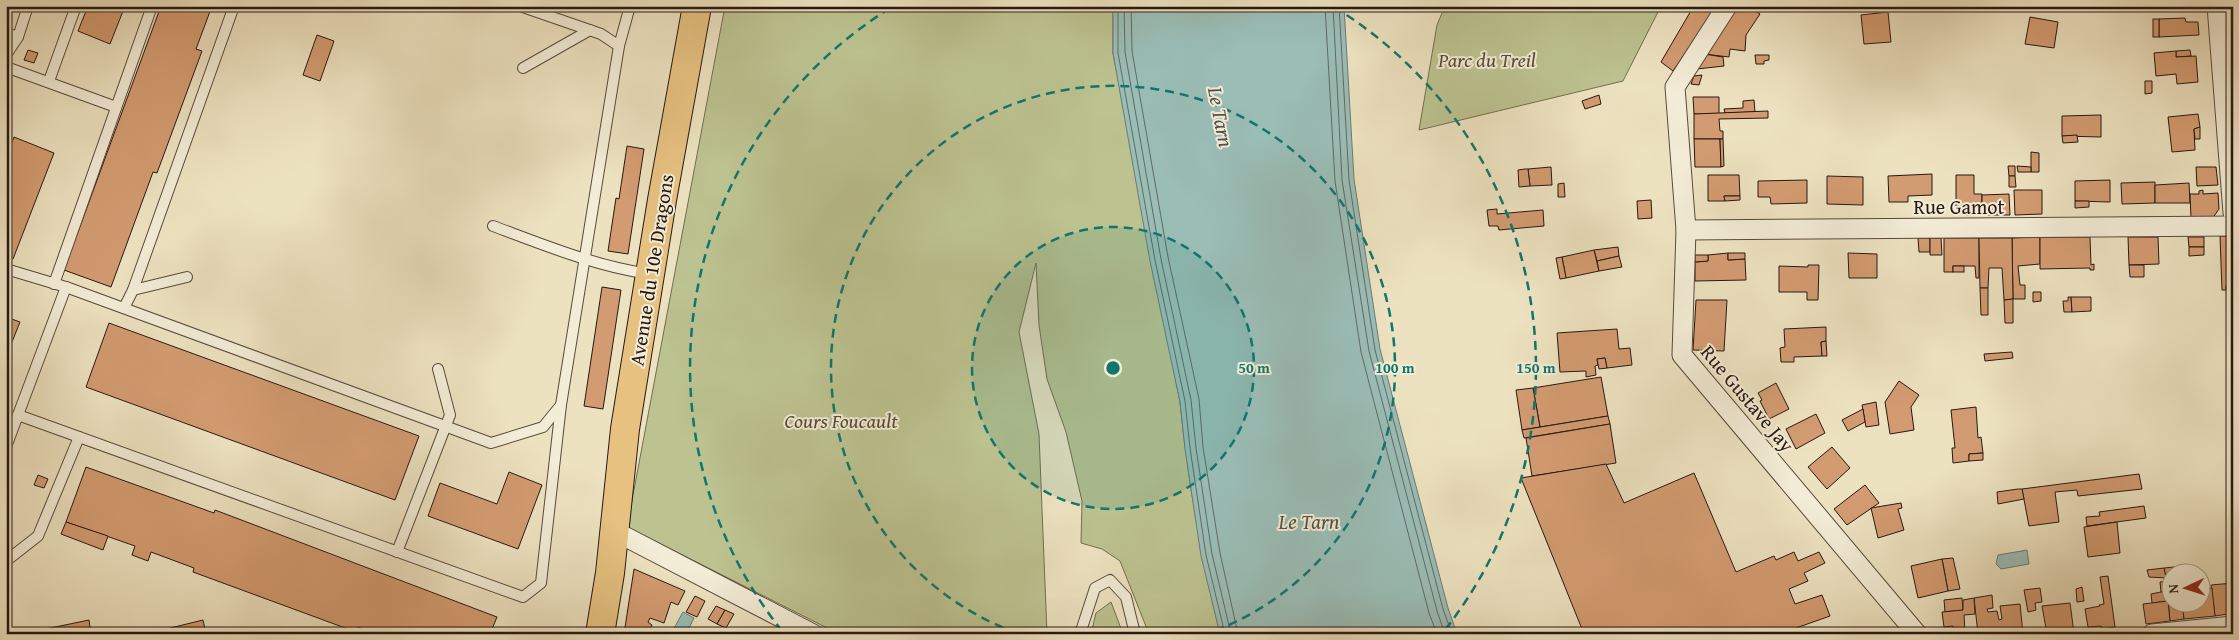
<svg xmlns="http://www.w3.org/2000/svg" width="2239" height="640" viewBox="0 0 2239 640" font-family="'Gentium Book Plus',serif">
<rect width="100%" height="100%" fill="#ede2c0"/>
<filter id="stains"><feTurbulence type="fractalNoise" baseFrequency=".004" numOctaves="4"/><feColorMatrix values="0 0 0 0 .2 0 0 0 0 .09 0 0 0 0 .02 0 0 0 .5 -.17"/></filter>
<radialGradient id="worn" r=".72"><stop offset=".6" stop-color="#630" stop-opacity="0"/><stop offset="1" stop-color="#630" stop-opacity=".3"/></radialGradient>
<g fill="#bcc290" stroke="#726d51">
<path d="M 725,6 L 1113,6 L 1113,53 L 1180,402 C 1188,481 1201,556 1220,634 L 1149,634 L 1120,561 L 1102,549 L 1081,543 L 1082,501 L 1066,432 L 1047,379 L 1039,325 L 1036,263 L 1019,332 L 1039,434 L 1047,634 L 839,634 L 627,527 Z"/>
<polygon points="1445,6 1661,6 1623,81 1419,130 1437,25"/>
<polygon points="1111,602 1123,634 1091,634 1096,613"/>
</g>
<g fill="#9abdb6" stroke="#6c7b74">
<polygon points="1113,6 1344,6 1354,179 1380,349 1448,608 1457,634 1220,634 1201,556 1185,449 1180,402 1150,261 1113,53"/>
<polygon points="2027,550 2029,564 2001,569 1996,564 1998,555"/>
<polygon points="683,612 694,618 686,634 672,632"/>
</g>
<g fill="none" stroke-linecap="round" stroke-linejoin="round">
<g stroke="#606a64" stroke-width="1">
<polyline points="1118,6 1118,53 1155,260 1185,401 1190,448 1206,555 1225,634"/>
<polyline points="1124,6 1125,52 1161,259 1191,400 1196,448 1212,554 1231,634"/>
<polyline points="1131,6 1132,51 1168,257 1199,399 1203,447 1220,553 1238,634"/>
<polyline points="1325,6 1335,181 1361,352 1429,613 1437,634"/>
<polyline points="1333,6 1342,180 1369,351 1437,611 1445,634"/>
<polyline points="1339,6 1349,180 1375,350 1443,609 1452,634"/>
</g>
</g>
<g fill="#d39b71" stroke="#271812">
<polygon points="88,6 125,6 110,44 78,31"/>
<polygon points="161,6 212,6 196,49 202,51 157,173 153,172 111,287 64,270"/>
<polygon points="1691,6 1717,6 1673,71 1661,62 1692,9"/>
<polygon points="1738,6 1747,6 1760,14 1746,35 1745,51 1730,49 1729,57 1704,54"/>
<polygon points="1888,12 1891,42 1864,44 1861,15"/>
<polygon points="2030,17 2058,22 2054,48 2025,44"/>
<polygon points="2185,18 2186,22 2198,22 2199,35 2159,37 2159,19"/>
<rect x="2153" y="19" width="6" height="18"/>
<polygon points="317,35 334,41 320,81 303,75"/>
<polygon points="28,50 38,53 34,63 24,60"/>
<polygon points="2190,50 2191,56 2176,57 2176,51"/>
<polygon points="2176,51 2176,57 2196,56 2198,82 2177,84 2176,74 2156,76 2154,53"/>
<polygon points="1704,54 1723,57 1724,66 1697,69"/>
<polygon points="1755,55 1769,55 1769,60 1764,61 1764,64 1756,64"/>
<polygon points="1702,75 1699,85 1691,84 1694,76"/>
<polygon points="2145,81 2152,81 2152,93 2145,94"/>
<polygon points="1599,95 1601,104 1585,109 1582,101"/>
<polygon points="1693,97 1719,97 1719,114 1694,114"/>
<polygon points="1754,100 1755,112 1725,113 1724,109 1743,108 1743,101"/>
<polygon points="1768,111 1768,118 1719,119 1720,131 1723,131 1723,139 1694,139 1694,114"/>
<polygon points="2198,114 2200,127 2194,129 2195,150 2172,152 2168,117"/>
<polygon points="2101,115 2101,137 2062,136 2062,116"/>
<polygon points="2200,127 2200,139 2195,139 2194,129"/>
<polygon points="2077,135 2078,142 2063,143 2062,136"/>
<polygon points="14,137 54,153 13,259 6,256 6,157"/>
<polygon points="1694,139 1720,139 1721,167 1695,167"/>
<polygon points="1720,139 1723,139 1724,166 1721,167"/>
<polygon points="627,146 644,149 628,254 608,251 616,198 619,199"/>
<polygon points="2031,152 2039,153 2039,172 2031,172"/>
<polygon points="2008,166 2015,166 2015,176 2009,176"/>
<polygon points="2017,166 2031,167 2031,172 2018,172"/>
<polygon points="1551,167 1552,185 1530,186 1528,169"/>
<polygon points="2196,167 2216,167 2218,185 2197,186"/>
<polygon points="1525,169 1528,169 1530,186 1519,187 1518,170"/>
<polygon points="1932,174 1932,195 1908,196 1908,202 1889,202 1888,176"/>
<polygon points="1708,175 1739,175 1740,196 1724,196 1725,201 1708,201"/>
<polygon points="1956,175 1974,175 1974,194 1982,194 1982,215 1966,215 1965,206 1956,207"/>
<polygon points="1827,176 1863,177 1863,205 1827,204"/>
<polygon points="2009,176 2015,176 2016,187 2009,187"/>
<polygon points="1807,180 1807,203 1771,204 1770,197 1758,197 1758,181"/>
<polygon points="2110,180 2110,202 2075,201 2075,181"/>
<polygon points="2155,182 2155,203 2122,204 2121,183"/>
<polygon points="1564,183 1565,197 1558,197 1558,184"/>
<polygon points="2189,183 2190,203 2155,203 2155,185"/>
<polygon points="2014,190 2042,190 2042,214 2015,215"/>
<polygon points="2203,190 2203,194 2218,193 2219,209 2212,219 2191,218 2190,194 2199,194 2199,191"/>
<polygon points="2009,194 2010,215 1982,215 1982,195"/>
<polygon points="1724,196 1740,196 1740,200 1725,201"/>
<polygon points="1651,200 1652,218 1638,219 1637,201"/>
<polygon points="2075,201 2089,201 2089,207 2075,208"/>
<polygon points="1497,209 1497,214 1543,210 1544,226 1499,230 1498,226 1489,226 1487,210"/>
<polygon points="2220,236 2232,236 2232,279 2229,279 2229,286 2226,286 2226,290 2222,290"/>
<polygon points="2040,237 2040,264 2018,266 2020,285 2025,285 2025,299 2013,299 2012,238"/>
<polygon points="2040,237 2090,237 2091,265 2094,264 2094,270 2090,270 2090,268 2040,269"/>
<polygon points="2128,237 2158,237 2159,264 2129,265"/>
<polygon points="2188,237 2204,237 2204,247 2189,247"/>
<polygon points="1918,238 1930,238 1930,252 1919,252"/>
<polygon points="1930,238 1941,238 1942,255 1930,255"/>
<polygon points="1944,238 1979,238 1979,278 1976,278 1975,266 1953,266 1953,272 1944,272"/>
<polygon points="1979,238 2012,238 2013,299 2004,300 2002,268 1989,268 1988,288 1980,288"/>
<polygon points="1618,247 1619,256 1597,261 1594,250"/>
<polygon points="2189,247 2204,247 2204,255 2189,256"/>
<polygon points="1594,250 1599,271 1566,278 1562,257"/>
<polygon points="1728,253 1728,260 1745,259 1746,280 1695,281 1695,262 1708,261 1708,255"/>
<polygon points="1728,253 1745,253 1745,259 1728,260"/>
<polygon points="1848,253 1877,254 1877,278 1849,278"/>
<polygon points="1695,255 1708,255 1708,261 1695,262"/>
<polygon points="1619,256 1622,267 1599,271 1597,261"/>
<polygon points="1562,257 1566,278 1560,279 1556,258"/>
<polygon points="1808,265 1819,265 1818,300 1807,300 1807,292 1779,292 1779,266 1808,267"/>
<polygon points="2129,265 2144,265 2144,277 2130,277"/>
<rect x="1953" y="266" width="11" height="6"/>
<polygon points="602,287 621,290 603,409 584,406"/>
<polygon points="1980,288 1988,288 1988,315 1981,315"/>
<polygon points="2033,292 2041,292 2041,301 2033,302"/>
<polygon points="2068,297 2071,297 2072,312 2064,312 2063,301 2068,301"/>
<polygon points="2071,297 2091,297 2091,311 2072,312"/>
<polygon points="2013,299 2013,323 2005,323 2004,300"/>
<polygon points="1696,300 1727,300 1724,351 1693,350"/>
<polygon points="6,317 20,322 6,357"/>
<polygon points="109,323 419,436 395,500 86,387"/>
<polygon points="1826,327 1826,341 1821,342 1822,356 1794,357 1794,362 1781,362 1780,348 1785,347 1784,329"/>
<polygon points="1617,329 1619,349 1630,348 1632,365 1607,368 1605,358 1597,359 1598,365 1595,366 1596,375 1586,377 1586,371 1560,372 1557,333"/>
<polygon points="1826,341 1827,356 1822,356 1821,342"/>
<polygon points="2233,342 2233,363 2230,364 2230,343"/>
<polygon points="2012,352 2013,358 1985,361 1984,354"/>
<polygon points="1605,358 1607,368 1599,369 1597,359"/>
<polygon points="1601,377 1608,416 1540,427 1533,388"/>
<polygon points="1899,381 1919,395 1911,407 1914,430 1890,434 1885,402"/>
<polygon points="1776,383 1789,409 1769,419 1760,401 1762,400 1758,393"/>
<polygon points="1533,388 1540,427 1522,430 1516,390"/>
<polygon points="1876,402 1879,425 1866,427 1862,405"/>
<polygon points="1976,407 1978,438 1981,437 1983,453 1969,454 1969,461 1953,463 1952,448 1955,448 1951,410"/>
<polygon points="1863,409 1865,422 1848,431 1842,420"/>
<polygon points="1816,414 1825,433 1796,449 1786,429"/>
<polygon points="1608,416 1610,424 1524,438 1522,430"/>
<polygon points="1610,424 1616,463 1532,476 1526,438"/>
<polygon points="1832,447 1850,468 1827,489 1808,467"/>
<polygon points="1983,453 1983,460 1969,461 1969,454"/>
<polygon points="1606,464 1624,503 1694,473 1736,572 1774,556 1776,560 1794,552 1798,561 1819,552 1825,563 1804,573 1808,581 1789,589 1795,604 1822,595 1830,616 1779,634 1584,634 1521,478"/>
<polygon points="86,467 214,513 215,510 497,617 490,634 375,634 358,627 356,632 193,572 194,568 151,552 148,561 132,555 135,546 66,522"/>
<polygon points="509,472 542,485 518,549 428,516 440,483 497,504"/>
<polygon points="2139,474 2142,489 2078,496 2077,490 2055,492 2059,522 2029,526 2022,489"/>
<polygon points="38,475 48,479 44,488 34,485"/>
<polygon points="1865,485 1879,503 1847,525 1834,509"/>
<polygon points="2018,489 2022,489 2024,499 1998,504 1997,492"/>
<polygon points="1901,503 1902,508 1898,509 1904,530 1878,538 1871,508"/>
<polygon points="2144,506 2146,518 2087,526 2086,517 2100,516 2099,512"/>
<polygon points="66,522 108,536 103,550 61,534"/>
<polygon points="2117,522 2120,553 2088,557 2084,527"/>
<polygon points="1953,558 1960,589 1948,591 1942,559"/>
<polygon points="1942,559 1948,591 1918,598 1911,566"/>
<polygon points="2174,567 2175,572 2172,572 2172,577 2166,578 2164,568"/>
<polygon points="2164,568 2166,578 2149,577 2147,570"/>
<polygon points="634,569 685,591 678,605 671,602 664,623 650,618 648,622 652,625 650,629 646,628 643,632 647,634 624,634"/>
<polygon points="2108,576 2115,627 2102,629 2101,626 2088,627 2085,609 2100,606 2099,605 2104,604 2100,577"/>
<polygon points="2172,577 2172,602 2182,602 2184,619 2170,621 2166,578"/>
<polygon points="2166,581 2167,592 2161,592 2160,582"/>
<polygon points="2233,583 2233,610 2227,610 2228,614 2215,616 2211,585"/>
<polygon points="2082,587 2084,601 2077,602 2076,589"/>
<polygon points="2040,588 2042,602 2035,603 2036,610 2028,612 2024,590"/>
<polygon points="2212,588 2215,616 2184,619 2182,602 2202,602 2202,590"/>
<polygon points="2161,592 2167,592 2168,601 2152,603 2151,594"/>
<polygon points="1992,595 1993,608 1987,609 1988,612 1997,611 1999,620 2002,619 2000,606 2020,604 2023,634 1978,634 1974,598"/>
<polygon points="695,596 705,601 697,617 686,612"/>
<polygon points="1962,598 1963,610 1945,612 1944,600"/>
<polygon points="1974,598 1975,614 1964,615 1965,632 1954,633 1953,626 1944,627 1942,612 1963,610 1963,600"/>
<polygon points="2168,601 2170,621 2146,624 2143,604"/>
<polygon points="2070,603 2074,633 2047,634 2042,606"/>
<polygon points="716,606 725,610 717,624 708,619"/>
<polygon points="725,610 734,614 726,628 717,624"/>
<polygon points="89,620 91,634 36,634 36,631"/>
<polygon points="203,620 206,634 150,634 150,633"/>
</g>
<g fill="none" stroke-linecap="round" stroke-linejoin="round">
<defs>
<g id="service">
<polyline points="6,33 18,37 6,55"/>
<polyline points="18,37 28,6"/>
<polyline points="619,46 630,6"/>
<polyline points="6,67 116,107"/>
<polyline points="523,68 590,30"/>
<polyline points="49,81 76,6"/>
<path d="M 493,226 C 544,245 595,266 649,274"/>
<polyline points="6,269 66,287 491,443 543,427 561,405"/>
<polyline points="54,284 152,6"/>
<polyline points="133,290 187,277"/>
<polyline points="124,308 133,290 234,6"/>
<polyline points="18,415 523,597 541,583 561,405 619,46 601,34 520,6"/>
<polyline points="6,447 66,287"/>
<polyline points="397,552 450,415 438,369"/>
<polyline points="6,561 38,536 79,437"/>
<polyline points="1080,634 1095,588 1110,580 1126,597 1135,634"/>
</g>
<g id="minor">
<polyline points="1727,6 1675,87 1686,230 1682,355 1917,634"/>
<polyline points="2217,6 2233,213"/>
<polyline points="1686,230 2233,226"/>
<polyline points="614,535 624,536 813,634"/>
<polyline points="2152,634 2233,626"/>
</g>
<polyline id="primary" points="600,634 610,573 625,429 662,200 697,6"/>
</defs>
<use href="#service" stroke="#584a3e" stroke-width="12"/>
<use href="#minor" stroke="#584a3e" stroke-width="21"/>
<use href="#primary" stroke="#271812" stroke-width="30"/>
<use href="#service" stroke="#f3ecd6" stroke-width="10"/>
<use href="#minor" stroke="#f3ecd6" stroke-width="19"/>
<use href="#primary" stroke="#e6c180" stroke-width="28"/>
</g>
<circle cx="1113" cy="368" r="141" fill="#0f766e" fill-opacity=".12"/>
<g fill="none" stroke="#0f766e" stroke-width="2.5" stroke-dasharray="9 6">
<circle cx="1113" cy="368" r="141"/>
<path d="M1017 633A282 282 0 1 1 1209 633"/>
<path d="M782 631A423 423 0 0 1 892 7M1334 7A423 423 0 0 1 1444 631"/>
</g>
<g text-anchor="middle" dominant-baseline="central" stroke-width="4" stroke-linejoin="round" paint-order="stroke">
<g font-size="20" font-style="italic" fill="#544b38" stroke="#f3ecd6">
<text x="1487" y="59">Parc du Treil</text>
<text x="841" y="420">Cours Foucault</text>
</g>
<g font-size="20" fill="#271812" stroke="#f3ecd6">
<text x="1959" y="206">Rue Gamot</text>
<text transform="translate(651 270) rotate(-81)">Avenue du 10e Dragons</text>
<text transform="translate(1748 398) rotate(50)">Rue Gustave Jay</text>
</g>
<g font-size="21" font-style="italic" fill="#4f524b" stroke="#f3ecd6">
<text transform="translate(1221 117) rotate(79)">Le Tarn</text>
<text x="1309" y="521">Le Tarn</text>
</g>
</g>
<circle cx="1113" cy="368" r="8" fill="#0f766e" stroke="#f3ecd6" stroke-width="2.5"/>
<g font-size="15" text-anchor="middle" font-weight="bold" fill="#0f766e" stroke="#f3ecd6" stroke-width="4" stroke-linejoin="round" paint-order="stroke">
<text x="1254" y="373">50 m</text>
<text x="1395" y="373">100 m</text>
<text x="1536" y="373">150 m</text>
</g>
<rect width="2239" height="640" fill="none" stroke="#ede2c0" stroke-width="25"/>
<rect x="8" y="8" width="2224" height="625" fill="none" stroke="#271812" stroke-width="2.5"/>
<rect x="12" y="12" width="2214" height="615" fill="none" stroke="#271812"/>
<g transform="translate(2186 588) rotate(266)"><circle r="24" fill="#f3ecd6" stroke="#a19788"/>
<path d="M0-4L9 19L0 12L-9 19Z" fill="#8f2418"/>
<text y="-8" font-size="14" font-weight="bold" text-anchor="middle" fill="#271812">N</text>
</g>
<rect width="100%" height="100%" filter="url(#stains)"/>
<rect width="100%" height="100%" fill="url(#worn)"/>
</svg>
